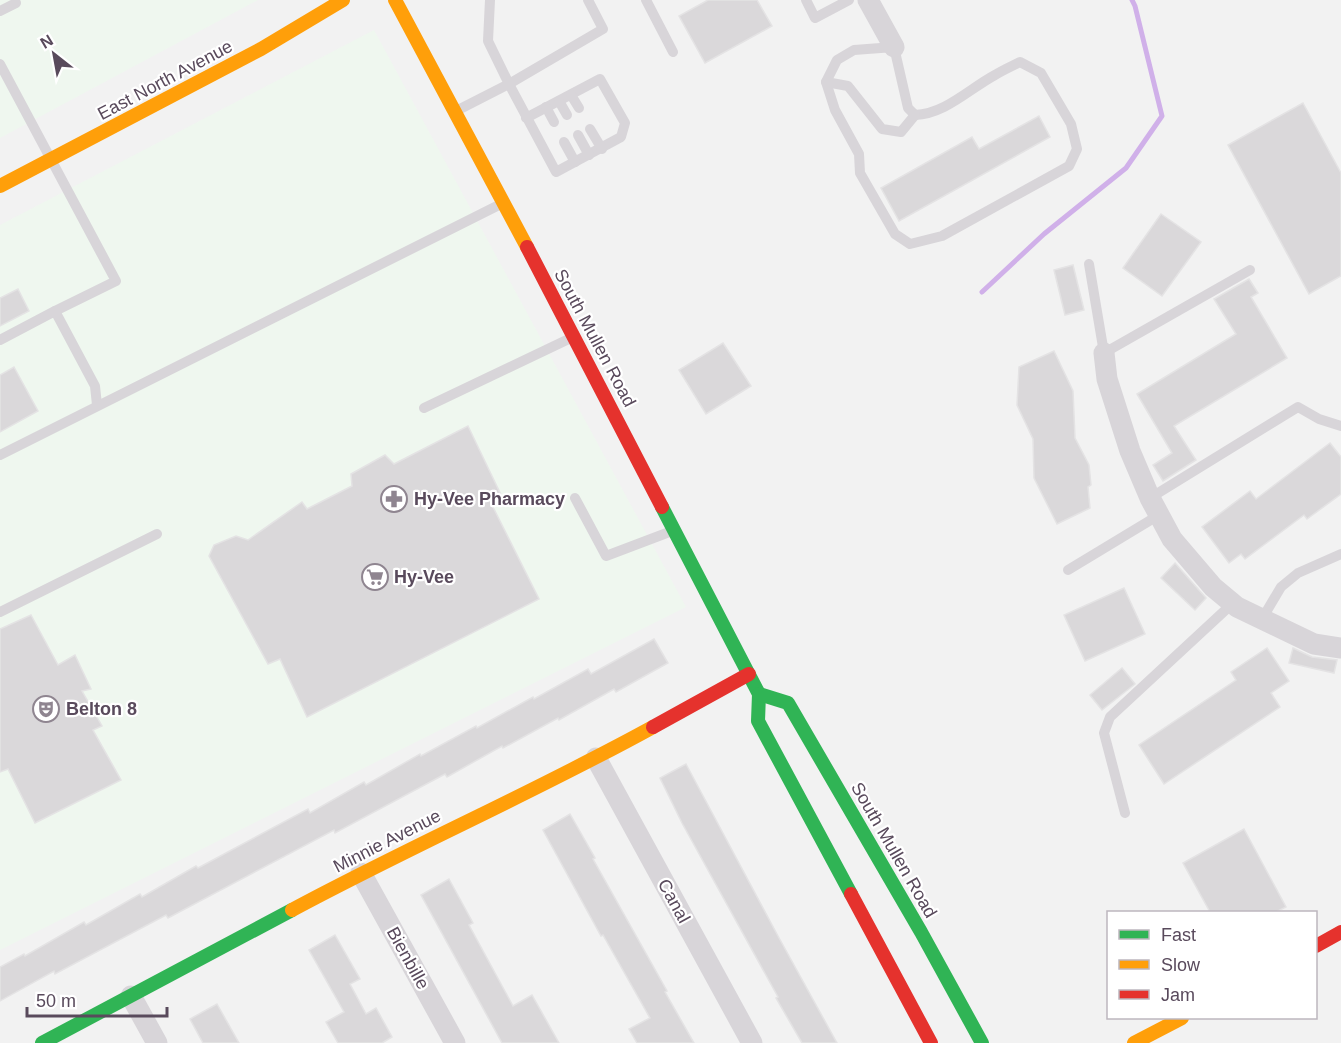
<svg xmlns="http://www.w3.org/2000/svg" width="1341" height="1043" viewBox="0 0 1341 1043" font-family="Helvetica,sans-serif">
<rect width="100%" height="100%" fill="#f2f2f2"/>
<g fill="#eff7ef">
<polygon points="0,0 258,0 0,138"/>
<polygon points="374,30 686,607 0,950 0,225"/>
</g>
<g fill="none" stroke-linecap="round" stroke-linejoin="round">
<polyline stroke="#d0b0e9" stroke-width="5" points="982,292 1044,234 1126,168 1162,116 1135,6 1132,0"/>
</g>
<g fill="#dad8da" stroke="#e4e3e4" stroke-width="1.5">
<polygon points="708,0 757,0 772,26 705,63 679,16"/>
<polygon points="1303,103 1341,173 1341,276 1309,294 1228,145"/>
<polygon points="1039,116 1050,137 899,221 881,188 972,137 979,149"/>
<polygon points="1161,214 1201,242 1162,296 1123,268"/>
<polygon points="1073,265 1084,310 1065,315 1054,270"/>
<polygon points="1249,279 1258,293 1251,297 1287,358 1174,426 1196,460 1163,481 1153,465 1172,453 1137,394 1236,334 1214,299"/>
<polygon points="18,289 29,311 0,326 0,298"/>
<polygon points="723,343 751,386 706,414 679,370"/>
<polygon points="1054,351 1073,391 1075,438 1089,465 1091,485 1088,487 1090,508 1057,524 1034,478 1033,439 1017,405 1019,367"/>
<polygon points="14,367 38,411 0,432 0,375"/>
<polygon points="468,426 503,499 492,505 539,599 307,717 280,659 268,664 209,556 214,545 236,536 248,540 302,502 307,509 352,486 351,474 385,455 394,464"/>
<polygon points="1330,443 1341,457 1341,494 1307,519 1304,515 1245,559 1241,554 1229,563 1202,527 1250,491 1256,499"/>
<polygon points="1175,563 1206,598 1195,610 1161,578"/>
<polygon points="1124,588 1145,634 1085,661 1064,615"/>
<polygon points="31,615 58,665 75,655 91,689 82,691 102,726 93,730 121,780 35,823 8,769 0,772 0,629"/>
<polygon points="654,639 668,663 616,692 614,689 559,720 558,718 503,748 502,746 447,777 445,774 335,833 334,830 168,918 166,915 55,974 54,971 0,1001 0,967 24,954 25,956 84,922 86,925 140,894 142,897 196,866 198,868 308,809 310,813 364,782 366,785 420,754 421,756 476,726 477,728 533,697 534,699 588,669 591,674"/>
<polygon points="1267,648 1289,681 1271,693 1280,707 1164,784 1139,745 1236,680 1231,672"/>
<polygon points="1293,648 1312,657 1337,660 1334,673 1289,663"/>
<polygon points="1122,668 1135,684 1102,710 1090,695"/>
<polygon points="686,764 778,936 837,1043 802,1043 776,998 778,997 682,823 660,778"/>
<polygon points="570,814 595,858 593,859 667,991 665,992 694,1043 637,1043 629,1029 650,1018 603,935 601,936 543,830"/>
<polygon points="1244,829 1286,907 1276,912 1210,912 1183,863"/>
<polygon points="449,879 473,923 469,925 513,1006 532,995 559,1043 502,1043 421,895"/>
<polygon points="335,935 360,979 350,984 366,1014 376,1008 392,1037 382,1043 338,1043 326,1022 344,1012 309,950"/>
<polygon points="217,1004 239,1043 203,1043 190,1019"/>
</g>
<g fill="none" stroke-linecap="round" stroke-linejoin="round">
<g stroke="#d8d5d9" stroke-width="10">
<polyline points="490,0 488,41 509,84 556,172 621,137 625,123 600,79 526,118"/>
<polyline points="646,0 673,52"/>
<polyline points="806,0 815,18 849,0"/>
<polyline points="0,11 16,3"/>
<path d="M 894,47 L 908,108 L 915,115 C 945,114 969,89 995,75 C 1003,70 1012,66 1020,62 L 1041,73 L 1071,124 L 1077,149 L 1069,166 L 942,236 L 910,244 L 895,234 L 860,173 L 859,154 L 835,110 L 826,82 L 837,60 L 854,50 Z"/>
<polyline points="0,64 116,281 55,311"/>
<polyline points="826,82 848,86 882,129 901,132 915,115"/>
<polyline points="571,95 579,108"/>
<polyline points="559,101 567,115"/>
<polyline points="546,107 554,122"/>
<polyline points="456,111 509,84 603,29 588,0"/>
<polyline points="590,129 602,149"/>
<polyline points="578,135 589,155"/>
<polyline points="564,142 575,162"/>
<polyline points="1089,264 1104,353 1250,270"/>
<polyline points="0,340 55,311 95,386 97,405"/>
<polyline points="424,408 573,337"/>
<polyline points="0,455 501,204"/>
<polyline points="575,498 606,556 672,531"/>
<polyline points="1150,498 1298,407 1319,419 1341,426"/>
<polyline points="1068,570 1159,515"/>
<polyline points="0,612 157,534"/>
<polyline points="1262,619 1281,587 1298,573 1341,554"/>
<polyline points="1125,813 1104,733 1110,717 1233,603"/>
</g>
<g stroke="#d8d5d9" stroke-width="21">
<polyline points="868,0 894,47"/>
<polyline points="1104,353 1107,379 1130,451 1150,498 1172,539 1213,587 1237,607 1314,644 1341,648"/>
<polyline points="596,758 752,1043"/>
<polyline points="361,873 455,1043"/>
<polyline points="131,996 157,1043"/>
</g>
<g stroke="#30b455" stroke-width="14">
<polyline points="662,507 759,694 758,721 851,894"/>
<polyline points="759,694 788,703 921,932 982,1043"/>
<polyline points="42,1043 292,910"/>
</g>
<g stroke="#ff9f0a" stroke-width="14">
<polyline points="395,0 527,247"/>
<polyline points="0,186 261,49 343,0"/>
<path d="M 292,910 C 411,846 535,792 653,727"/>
<polyline points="1134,1043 1182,1018"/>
</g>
<g stroke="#e5322d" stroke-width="14">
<polyline points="527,247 662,507"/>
<polyline points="653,727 749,674"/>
<polyline points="851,894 931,1043"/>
<polyline points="1316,946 1341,932"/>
</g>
</g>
<defs>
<symbol id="pharmacy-ring" viewBox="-11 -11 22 22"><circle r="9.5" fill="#fff" stroke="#8f8590" stroke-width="1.5"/><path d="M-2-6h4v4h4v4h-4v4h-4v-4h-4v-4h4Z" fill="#8f8590"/></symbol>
<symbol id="supermarket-ring" viewBox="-11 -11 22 22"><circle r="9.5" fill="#fff" stroke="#8f8590" stroke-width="1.5"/><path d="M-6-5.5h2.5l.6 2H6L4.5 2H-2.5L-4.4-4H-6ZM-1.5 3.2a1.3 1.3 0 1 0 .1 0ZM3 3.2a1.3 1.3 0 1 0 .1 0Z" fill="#8f8590"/></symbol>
<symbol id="theatre-ring" viewBox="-11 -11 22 22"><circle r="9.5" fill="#fff" stroke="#8f8590" stroke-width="1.5"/><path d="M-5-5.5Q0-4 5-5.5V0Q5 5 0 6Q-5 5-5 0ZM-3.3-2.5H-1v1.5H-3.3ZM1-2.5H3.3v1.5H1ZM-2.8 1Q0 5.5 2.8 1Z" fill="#8f8590"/></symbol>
</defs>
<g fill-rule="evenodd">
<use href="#pharmacy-ring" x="379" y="484" width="30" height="30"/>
<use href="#supermarket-ring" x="360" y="562" width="30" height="30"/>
<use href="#theatre-ring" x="31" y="694" width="30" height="30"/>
</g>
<g text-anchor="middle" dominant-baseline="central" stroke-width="4.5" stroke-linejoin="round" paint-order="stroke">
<g font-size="18" fill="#594a5c" stroke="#fff">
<text transform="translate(165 80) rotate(-28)">East North Avenue</text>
<text transform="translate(595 338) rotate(62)">South Mullen Road</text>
<text transform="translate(387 841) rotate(-27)">Minnie Avenue</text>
<text transform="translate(894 850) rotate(60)">South Mullen Road</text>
<text transform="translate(674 901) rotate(61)">Canal</text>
<text transform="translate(408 958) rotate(61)">Bienbille</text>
</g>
<g font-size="18" font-weight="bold" fill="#594a5c" stroke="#fff" text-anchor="start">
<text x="414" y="499">Hy-Vee Pharmacy</text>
<text x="394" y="577">Hy-Vee</text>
<text x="66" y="709">Belton 8</text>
</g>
</g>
<rect x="1107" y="911" width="210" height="108" fill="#ffffff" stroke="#bdb7be" stroke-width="1.5"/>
<rect x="1119" y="930" width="30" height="9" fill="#30b455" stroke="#bdb7be" stroke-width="1.5"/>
<text x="1161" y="941" font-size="18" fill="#594a5c">Fast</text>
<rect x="1119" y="960" width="30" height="9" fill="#ff9f0a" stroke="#bdb7be" stroke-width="1.5"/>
<text x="1161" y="971" font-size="18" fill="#594a5c">Slow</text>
<rect x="1119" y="990" width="30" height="9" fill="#e5322d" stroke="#bdb7be" stroke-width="1.5"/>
<text x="1161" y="1001" font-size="18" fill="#594a5c">Jam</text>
<g transform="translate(54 54) rotate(329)" stroke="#ffffff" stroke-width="4.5" paint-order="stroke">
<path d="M0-4.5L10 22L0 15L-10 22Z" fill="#594a5c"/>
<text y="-9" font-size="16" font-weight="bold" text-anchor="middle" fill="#594a5c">N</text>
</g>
<path d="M27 1007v9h140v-9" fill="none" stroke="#594a5c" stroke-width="3"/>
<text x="36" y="1007" font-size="18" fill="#594a5c" stroke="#ffffff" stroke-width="4.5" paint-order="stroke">50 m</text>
</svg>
